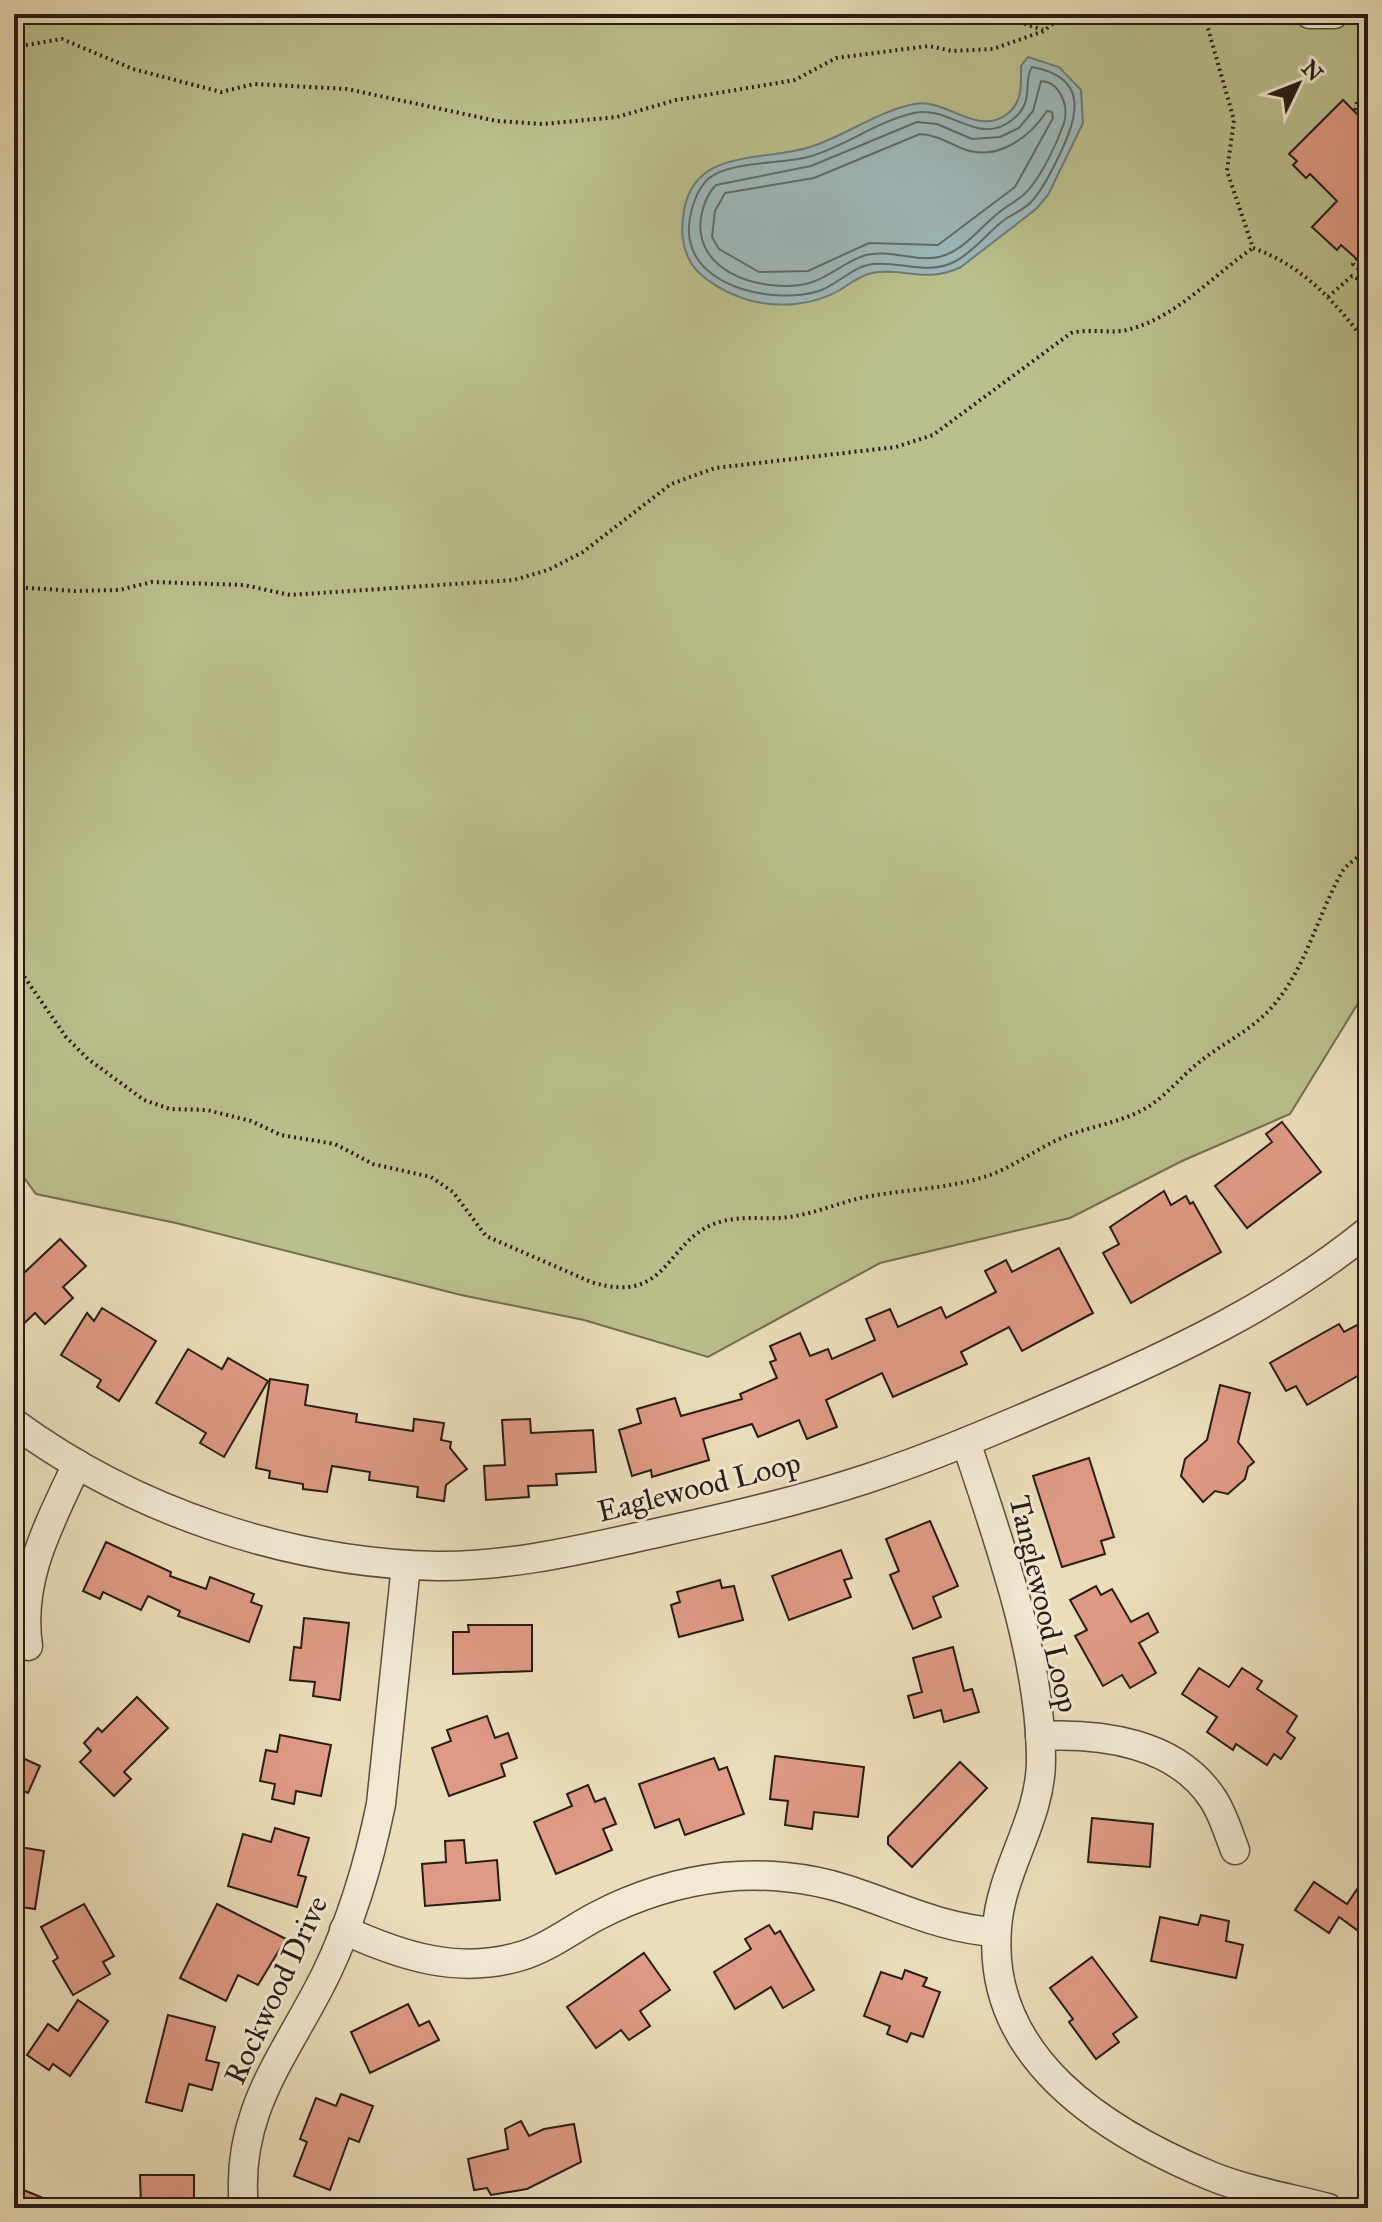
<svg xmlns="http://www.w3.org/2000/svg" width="1382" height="2222" viewBox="0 0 1382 2222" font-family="'IM FELL Great Primer',serif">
<rect width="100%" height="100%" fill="#eaddb9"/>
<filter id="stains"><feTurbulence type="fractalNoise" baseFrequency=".0025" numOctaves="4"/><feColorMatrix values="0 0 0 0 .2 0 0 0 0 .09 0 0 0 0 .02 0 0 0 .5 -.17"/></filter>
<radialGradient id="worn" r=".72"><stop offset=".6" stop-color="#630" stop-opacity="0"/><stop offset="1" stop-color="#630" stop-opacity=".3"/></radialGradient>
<polygon fill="#bac08d" stroke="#706e51" stroke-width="2" points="14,14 625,21 697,14 1368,14 1368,987 1290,1114 1182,1161 1070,1218 880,1263 708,1357 584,1320 461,1295 176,1223 36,1194 14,1164"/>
<path fill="#9db9bb" stroke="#6e7a79" stroke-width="2" d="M 1028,57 L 1059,67 L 1081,90 L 1083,123 L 1048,195 L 1036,209 L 961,267 C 926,284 904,267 872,273 C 861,275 849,284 840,290 C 814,305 781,308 752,301 C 732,296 702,281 691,263 C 681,245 681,230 684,210 C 696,146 765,163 813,146 C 846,135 879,111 914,104 C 947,98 975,136 1006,115 C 1023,103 1021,84 1021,66 Z"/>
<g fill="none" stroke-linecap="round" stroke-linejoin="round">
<g stroke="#626a68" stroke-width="2">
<path d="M 1032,67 C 1093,78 1076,121 1057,160 C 1050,174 1043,189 1032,201 C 1025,209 1016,212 1007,218 C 989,230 976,250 956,261 C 928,276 902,261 873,264 C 853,266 837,285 819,291 C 778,304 700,290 690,241 C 686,222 694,192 708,179 C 728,161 782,164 808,157 C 845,147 877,121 914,113 C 950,105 978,147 1012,120 C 1036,102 1022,81 1032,67 Z"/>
<path d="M 1041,81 C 1060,82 1069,106 1064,123 C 1057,143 1044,171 1030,188 C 1021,200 1008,204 997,214 C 979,229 962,252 939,257 C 915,262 889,249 866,255 C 842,262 825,282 800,285 C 756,291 693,270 701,217 C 704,204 707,194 716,185 L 811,166 L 917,122 L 937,124 L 972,139 L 1000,137 L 1019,128 L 1033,111 Z"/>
<path d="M 1047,111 L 1052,112 L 1053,118 L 1015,187 L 938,245 L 869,243 L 808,271 L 759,272 L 719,249 L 712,237 L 715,211 L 725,193 L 814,178 L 920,134 C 936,135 947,142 961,148 C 996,163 1029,138 1047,111 Z"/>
</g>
</g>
<g fill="#df9a85" stroke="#271b15" stroke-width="2">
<polygon points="1343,100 1368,125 1368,173 1359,182 1368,191 1368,269 1341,245 1337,250 1312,227 1337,201 1310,174 1306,178 1293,165 1297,161 1289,154"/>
<polygon points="1282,1122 1321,1172 1247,1228 1215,1186 1272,1142 1266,1134"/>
<polygon points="1164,1191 1171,1205 1186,1196 1190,1204 1193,1202 1221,1252 1131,1303 1103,1253 1119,1244 1110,1227"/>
<polygon points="60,1239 86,1266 63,1287 73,1298 45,1324 35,1313 14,1333 14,1260 25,1272"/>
<polygon points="1059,1248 1093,1313 1022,1351 1009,1327 961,1352 967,1364 893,1397 882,1373 826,1400 837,1427 807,1439 799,1420 758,1437 752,1424 703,1439 709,1460 652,1477 651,1470 632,1476 619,1430 641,1423 637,1409 675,1398 681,1416 742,1399 740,1394 777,1378 770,1362 776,1360 770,1346 800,1333 810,1356 828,1349 832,1359 875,1340 866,1319 890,1309 898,1327 941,1307 946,1318 996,1292 985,1271 1006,1260 1012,1272"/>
<polygon points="102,1308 156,1341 119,1401 97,1387 101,1380 61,1355 87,1313 94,1321"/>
<polygon points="1339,1324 1344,1332 1357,1325 1368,1345 1368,1370 1307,1405 1296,1386 1286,1391 1270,1363"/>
<polygon points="188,1349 222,1369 228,1358 268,1381 224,1457 200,1443 206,1433 156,1403"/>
<polygon points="270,1379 308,1385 305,1405 357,1414 356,1422 413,1431 414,1419 444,1423 441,1440 451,1442 450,1448 467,1469 446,1485 444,1501 417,1497 418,1487 369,1480 370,1472 332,1466 327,1492 303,1489 303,1484 269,1478 270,1471 256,1468"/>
<polygon points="1220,1385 1250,1393 1238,1442 1254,1462 1248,1467 1245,1479 1228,1494 1215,1491 1203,1502 1181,1476 1185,1459 1207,1440"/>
<polygon points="530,1419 531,1433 593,1430 596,1472 556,1474 557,1485 528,1486 529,1497 486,1500 484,1466 505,1465 502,1420"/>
<polygon points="1089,1458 1114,1537 1101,1541 1105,1554 1062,1567 1033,1476"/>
<polygon points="930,1521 958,1586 933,1597 941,1617 913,1629 890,1575 899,1571 886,1539"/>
<polygon points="106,1542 171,1572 170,1576 206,1589 210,1577 254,1594 251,1602 262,1606 249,1642 178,1616 180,1611 148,1596 141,1610 103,1592 100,1599 83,1591"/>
<polygon points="841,1550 852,1578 844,1580 851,1597 789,1620 772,1576"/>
<polygon points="720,1580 722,1588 734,1586 743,1620 679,1637 671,1605 680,1602 677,1592"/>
<polygon points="1096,1586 1101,1595 1112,1589 1131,1622 1148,1613 1158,1632 1139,1643 1156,1673 1130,1688 1122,1675 1103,1686 1075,1636 1087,1630 1070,1600"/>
<polygon points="304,1618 349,1623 340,1700 313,1696 315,1682 290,1680 294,1647 301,1648"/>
<polygon points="468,1625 532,1625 532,1671 453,1674 453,1632 469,1632"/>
<polygon points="953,1647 964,1691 972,1689 979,1712 944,1722 941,1710 914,1718 908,1696 922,1692 913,1658"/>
<polygon points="1199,1668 1229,1687 1242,1668 1262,1681 1257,1689 1297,1716 1287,1732 1295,1738 1281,1759 1274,1754 1267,1765 1236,1744 1233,1750 1207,1732 1217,1717 1182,1694"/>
<polygon points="137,1697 168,1728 124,1772 131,1779 114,1796 80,1762 91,1751 84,1743 98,1728 102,1732"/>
<polygon points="487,1716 495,1738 508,1733 517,1758 501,1764 505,1776 449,1796 432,1748 451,1741 447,1730"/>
<polygon points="280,1735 331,1745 321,1796 296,1791 294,1804 272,1799 275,1784 260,1781 266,1750 277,1752"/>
<polygon points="14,1754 40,1766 28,1793 14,1787"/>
<polygon points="775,1756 864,1767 858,1817 814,1812 812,1829 785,1825 788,1801 770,1799"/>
<polygon points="714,1758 719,1770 727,1767 744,1814 685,1835 679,1819 655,1828 639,1784"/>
<polygon points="960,1762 987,1788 912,1867 888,1844 888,1837"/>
<polygon points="588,1785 595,1802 605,1798 616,1824 603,1829 612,1850 556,1874 534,1822 572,1806 567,1794"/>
<polygon points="1092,1818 1153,1824 1150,1867 1088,1862"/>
<polygon points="275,1828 309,1838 298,1875 306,1877 297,1907 228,1886 243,1834 271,1842"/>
<polygon points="464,1840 466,1863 497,1860 500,1900 425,1906 422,1864 446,1862 445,1841"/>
<polygon points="14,1846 44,1851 35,1909 14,1906"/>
<polygon points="1368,1873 1368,1938 1339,1917 1329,1933 1295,1910 1314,1882 1347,1904"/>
<polygon points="84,1904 114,1956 103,1962 110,1974 73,1995 53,1961 58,1958 41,1927"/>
<polygon points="217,1904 286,1939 258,1985 238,1975 226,2001 180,1978"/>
<polygon points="1201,1915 1229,1921 1226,1941 1243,1945 1236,1978 1151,1961 1160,1917 1198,1925"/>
<polygon points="769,1925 775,1934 780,1931 814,1990 783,2008 771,1987 735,2009 714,1972 751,1949 745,1939"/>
<polygon points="644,1953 670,1990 640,2011 650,2026 629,2040 621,2030 596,2048 567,2007"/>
<polygon points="1092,1957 1137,2017 1113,2034 1119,2042 1096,2059 1069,2022 1073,2019 1050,1988"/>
<polygon points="905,1970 927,1978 923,1986 940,1992 923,2037 911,2033 907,2042 887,2034 890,2026 864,2016 881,1972 902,1979"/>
<polygon points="78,2000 108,2021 70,2076 53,2064 49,2070 27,2055 48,2024 58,2031"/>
<polygon points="408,2004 419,2026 429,2021 439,2040 370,2073 351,2032"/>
<polygon points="168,2015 215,2027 206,2060 219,2063 212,2090 189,2084 182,2111 146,2102"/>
<polygon points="341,2094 373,2106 359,2142 349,2138 330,2190 294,2176 307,2142 300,2139 316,2098 336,2106"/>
<polygon points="521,2121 529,2136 544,2129 574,2124 581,2162 527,2189 491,2195 487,2188 474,2190 468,2159 508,2149 505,2129"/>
<polygon points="140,2175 194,2175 194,2208 141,2206"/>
<polygon points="14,2186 67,2208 14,2208"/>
</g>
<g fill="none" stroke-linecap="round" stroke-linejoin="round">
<defs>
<g id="minor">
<polyline points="1310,14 1334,14"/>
<path d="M 14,1423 C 134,1511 288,1563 437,1566 C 513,1567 587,1548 661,1532 C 729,1517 799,1501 866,1479 C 933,1457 998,1429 1063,1401 C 1170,1355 1277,1305 1368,1231"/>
<path d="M 966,1442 C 998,1539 1041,1657 1041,1760 C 1041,1820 1001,1869 997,1928 C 986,2059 1107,2133 1211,2176 C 1248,2191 1290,2198 1328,2208"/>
<path d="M 28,1646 C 18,1579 50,1523 77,1464"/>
<path d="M 1040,1736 C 1100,1733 1176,1742 1213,1799 C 1223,1814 1228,1832 1235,1850"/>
<path d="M 344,1930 C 401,1956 459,1975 521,1956 C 548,1948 572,1929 597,1916 C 637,1895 679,1882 724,1877 C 763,1873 807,1877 845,1889 C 896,1905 942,1929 996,1932"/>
<path d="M 244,2208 C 234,2111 287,2054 326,1974 C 352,1920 369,1863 381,1804 L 406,1565"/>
</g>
</defs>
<use href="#minor" stroke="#584c3e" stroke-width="31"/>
<g stroke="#271b15" stroke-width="4" stroke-dasharray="2 4" stroke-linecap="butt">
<polyline points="996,14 1043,30"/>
<polyline points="1199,14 1205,18 1234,120 1227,171 1253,248"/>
<polyline points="14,47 62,39 133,69 221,92 254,84 347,89 497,121 543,124 617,117 676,100 795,80 836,58 929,46 952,51 993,49 1044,31 1064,14"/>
<polyline points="1368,88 1357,102 1355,112 1368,108"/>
<path d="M 1253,248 C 1304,266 1336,303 1368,345"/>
<polyline points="1357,259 1353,264 1366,276"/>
<polyline points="1328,297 1352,276 1362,281 1367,277"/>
<path d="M 14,587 L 75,591 L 119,590 L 152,582 L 244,585 L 290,595 L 514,580 L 548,570 L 583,552 L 671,484 L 715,468 L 896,447 L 933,435 L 1071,333 C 1092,328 1111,334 1127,330 C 1176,318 1212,276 1253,248"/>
<path d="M 14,962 L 66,1037 L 88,1059 L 144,1100 L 170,1109 L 207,1110 L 251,1121 L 281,1135 L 335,1144 L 373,1164 L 431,1177 L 453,1192 L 486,1236 L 591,1282 C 672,1307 664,1236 723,1221 C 747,1215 771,1221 795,1216 C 819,1212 841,1202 865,1197 C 907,1189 950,1189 990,1175 C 1017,1165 1039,1147 1066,1136 C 1095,1125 1125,1122 1151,1105 C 1171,1091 1186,1071 1206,1057 C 1229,1040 1254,1028 1273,1006 C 1307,966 1317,916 1342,872 C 1348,862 1361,857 1368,847"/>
</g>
<use href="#minor" stroke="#f1e9d2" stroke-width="28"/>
</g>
<g text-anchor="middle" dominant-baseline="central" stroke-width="6" stroke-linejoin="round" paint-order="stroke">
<g font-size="30" fill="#271b15" stroke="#f1e9d2">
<text transform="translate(699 1487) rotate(-14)">Eaglewood Loop</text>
<text transform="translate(1044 1604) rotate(77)">Tanglewood Loop</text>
<text transform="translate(276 1990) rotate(-65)">Rockwood Drive</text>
</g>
</g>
<rect width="1382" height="2222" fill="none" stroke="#eaddb9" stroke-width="48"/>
<rect x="16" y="16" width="1350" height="2190" fill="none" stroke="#271b15" stroke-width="4"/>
<rect x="24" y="24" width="1334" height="2174" fill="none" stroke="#271b15" stroke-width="2"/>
<g transform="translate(1298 84) rotate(47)" stroke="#f1e9d2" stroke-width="6" paint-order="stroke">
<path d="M0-6L14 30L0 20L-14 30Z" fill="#271b15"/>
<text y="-12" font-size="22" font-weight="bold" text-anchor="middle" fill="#271b15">N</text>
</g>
<rect width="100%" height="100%" filter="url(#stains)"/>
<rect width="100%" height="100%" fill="url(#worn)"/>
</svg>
